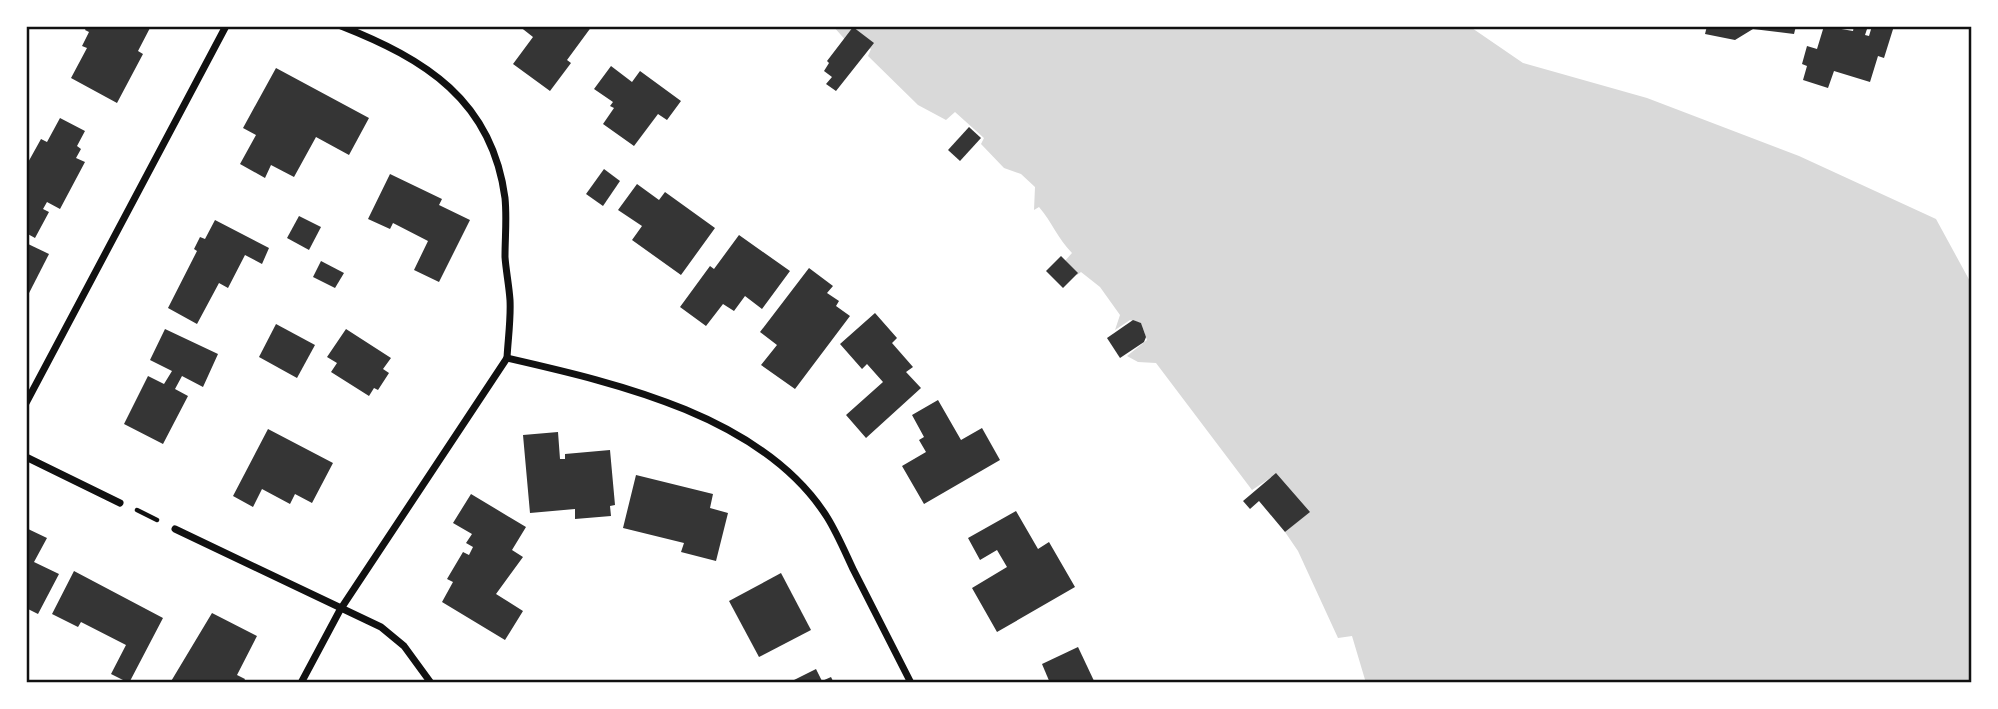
<svg xmlns="http://www.w3.org/2000/svg" width="1998" height="709" viewBox="0 0 1998 709" font-family="Montserrat,sans-serif">
<rect width="100%" height="100%" fill="#fff"/>
<path fill="#d9d9d9" d="M 833,26 L 1469,26 L 1523,63 L 1647,98 L 1799,156 L 1936,219 L 1972,285 L 1972,683 L 1366,683 L 1352,636 L 1338,638 L 1298,551 L 1285,532 L 1309,512 L 1276,474 L 1252,490 L 1156,363 L 1138,362 L 1127,356 L 1147,340 L 1141,323 L 1130,320 L 1115,330 L 1120,315 L 1100,287 L 1081,272 L 1077,275 L 1064,262 L 1072,253 C 1058,239 1052,222 1039,207 L 1034,210 L 1035,187 L 1021,174 L 1004,168 L 981,144 L 984,138 L 955,112 L 946,120 L 918,105 L 868,56 L 871,49 L 853,38 L 848,43 Z"/>
<g fill="#353535">
<polygon points="87,26 151,26 138,51 143,54 117,103 71,78 87,48 82,46 89,32 85,30"/>
<polygon points="519,26 592,26 567,60 571,63 550,91 513,64 533,37"/>
<polygon points="1707,26 1796,26 1794,34 1753,29 1735,40 1705,34"/>
<polygon points="1824,26 1853,31 1854,26 1868,26 1865,35 1869,36 1872,26 1894,26 1884,58 1878,56 1870,82 1834,71 1828,88 1803,80 1807,66 1802,64 1807,46 1817,49"/>
<polygon points="853,27 874,43 836,91 826,84 832,77 824,71 829,63 827,61"/>
<polygon points="611,66 632,82 640,71 681,101 667,120 658,114 634,146 603,124 614,108 610,106 613,102 594,89"/>
<polygon points="276,68 369,118 349,155 316,137 294,177 271,165 265,178 240,164 256,135 243,128"/>
<polygon points="60,118 85,131 77,146 81,149 76,158 85,162 60,209 47,202 43,209 49,212 35,238 26,233 26,166 41,139 47,142"/>
<polygon points="969,127 981,138 960,161 948,150"/>
<polygon points="604,169 620,181 603,206 586,194"/>
<polygon points="390,174 442,199 439,205 470,220 439,282 414,270 428,241 393,223 390,229 368,219"/>
<polygon points="637,184 659,200 665,192 715,228 681,275 632,240 642,226 618,210"/>
<polygon points="299,216 321,227 309,250 287,238"/>
<polygon points="215,220 269,248 262,264 245,255 228,288 219,283 197,324 168,308 197,251 194,249 200,237 205,239"/>
<polygon points="739,235 790,271 762,309 745,296 734,311 723,304 706,326 680,307 710,266 714,269"/>
<polygon points="26,243 49,254 26,299"/>
<polygon points="1061,256 1078,273 1063,288 1046,271"/>
<polygon points="321,261 344,273 335,288 313,277"/>
<polygon points="809,268 833,286 827,293 839,301 836,306 850,316 795,389 761,365 777,345 760,332"/>
<polygon points="875,313 897,338 892,343 913,367 906,372 921,388 866,438 846,415 883,382 867,364 862,369 840,344"/>
<polygon points="1133,320 1141,323 1146,337 1144,342 1120,358 1107,338"/>
<polygon points="276,324 315,345 297,378 259,357"/>
<polygon points="165,329 218,354 203,387 182,376 175,389 188,396 163,444 124,424 148,376 164,384 172,371 150,360"/>
<polygon points="346,329 391,358 383,369 389,373 378,390 374,388 369,396 331,372 337,363 327,357"/>
<polygon points="938,400 961,440 982,428 1000,460 924,504 902,466 926,452 919,440 924,437 912,415"/>
<polygon points="268,429 333,463 312,503 295,494 290,504 262,489 253,507 233,496"/>
<polygon points="558,432 560,459 565,459 565,454 610,450 615,505 610,506 611,516 575,519 575,509 530,513 523,435"/>
<polygon points="1276,473 1310,512 1285,532 1259,501 1250,509 1243,501"/>
<polygon points="636,475 713,494 710,508 728,513 716,561 681,552 684,543 623,528"/>
<polygon points="471,494 526,527 512,550 523,557 496,594 523,611 505,640 442,602 453,582 447,579 463,552 469,555 473,547 466,543 472,534 453,523"/>
<polygon points="1016,511 1038,549 1049,542 1075,587 997,632 972,588 1007,567 997,550 980,560 968,538"/>
<polygon points="26,528 47,538 34,562 59,574 38,614 26,608"/>
<polygon points="74,571 163,618 129,683 111,674 126,645 81,622 78,627 52,614"/>
<polygon points="781,573 811,630 759,657 729,601"/>
<polygon points="212,613 257,636 237,675 245,679 243,683 170,683"/>
<polygon points="1078,647 1095,683 1050,683 1042,664"/>
<polygon points="816,669 822,681 831,677 834,683 788,683"/>
</g>
<g fill="none" stroke-linecap="round" stroke-linejoin="round">
<polyline stroke="#111" stroke-width="4.5" points="137,510 157,520"/>
<g stroke="#111" stroke-width="7">
<path d="M 341,26 C 425,59 492,100 505,198 C 507,218 505,237 505,257 C 506,271 509,285 510,300 C 511,319 508,339 507,358"/>
<path d="M 507,358 C 616,383 763,416 827,517 C 837,533 845,552 853,569 C 872,607 892,645 911,683"/>
<polyline points="26,403 226,26"/>
<polyline points="26,457 120,503"/>
<polyline points="175,529 381,627 404,646 431,683"/>
<polyline points="301,683 340,610 507,358"/>
</g>
</g>
<rect width="1998" height="709" fill="none" stroke="#ffffff" stroke-width="56"/>
<rect x="28" y="28" width="1942" height="653" fill="none" stroke="#111" stroke-width="2.5"/>
</svg>
